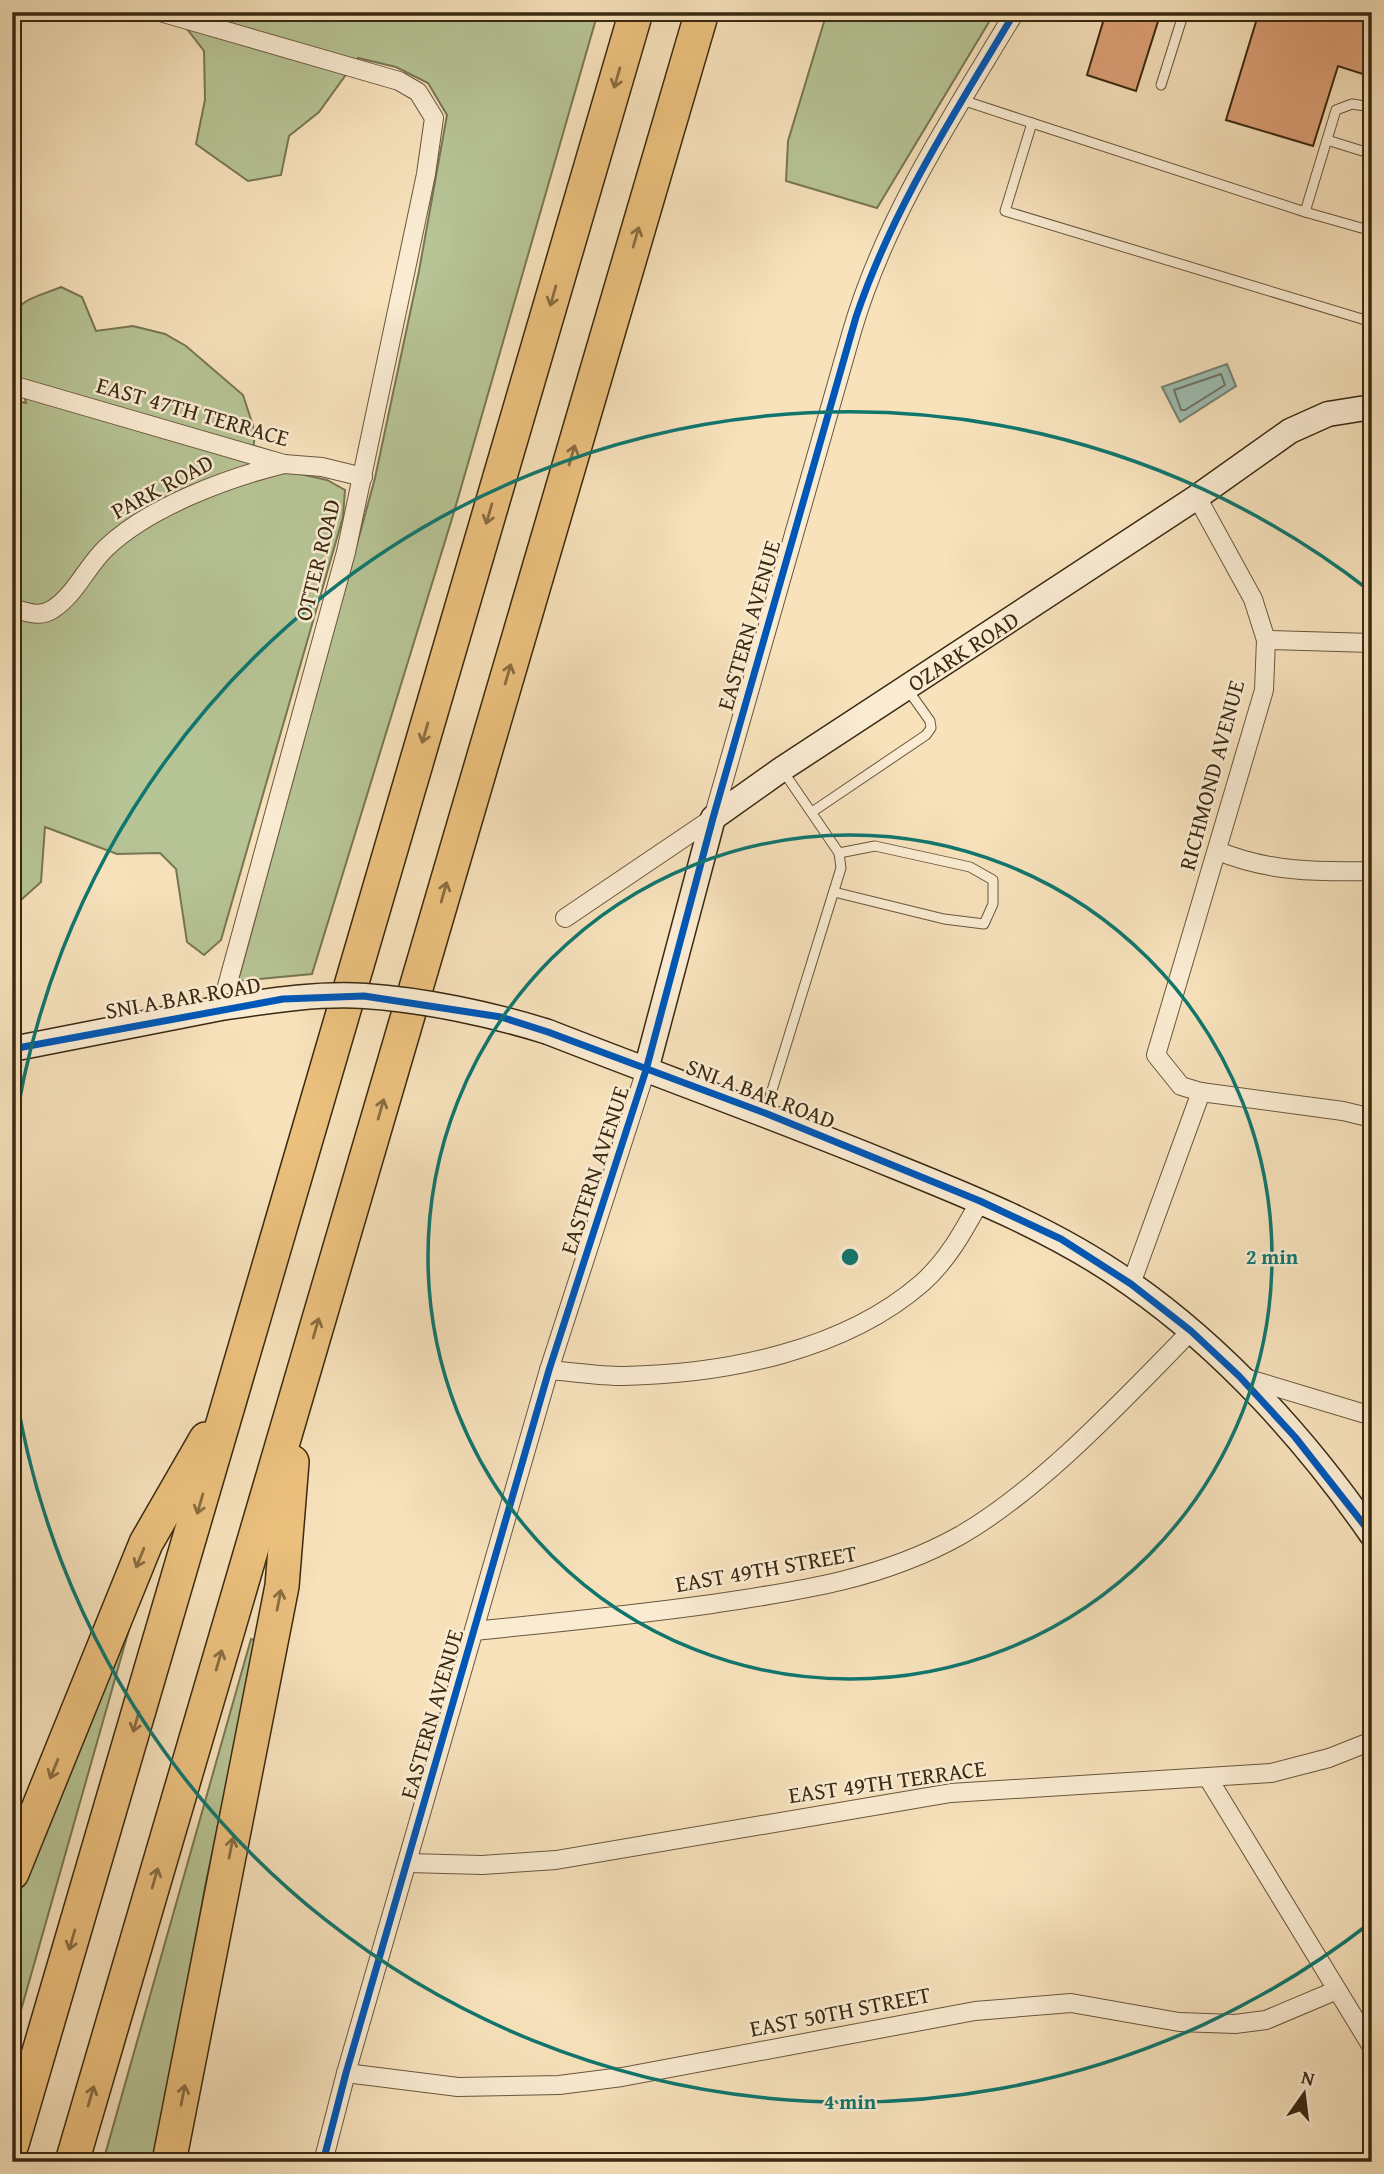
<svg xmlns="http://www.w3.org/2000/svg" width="1384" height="2174" viewBox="0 0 1384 2174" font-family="'Gentium Book Plus',serif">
<rect width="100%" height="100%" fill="#f7e2bc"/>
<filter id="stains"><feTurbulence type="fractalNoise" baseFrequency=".00286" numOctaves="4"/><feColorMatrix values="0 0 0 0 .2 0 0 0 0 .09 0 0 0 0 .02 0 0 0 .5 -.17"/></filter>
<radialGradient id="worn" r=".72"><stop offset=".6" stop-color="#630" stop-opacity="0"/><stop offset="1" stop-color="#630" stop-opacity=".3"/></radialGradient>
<g fill="#b7c495" stroke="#787653" stroke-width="2">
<polygon points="174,12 598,12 454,512 312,974 238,981 375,478 419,271 447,115 428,83 396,67 358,58 319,112 289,136 281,175 248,181 196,144 205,100 204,51"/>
<polygon points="827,12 995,12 877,208 786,181 788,141"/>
<path d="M 61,287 L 82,297 L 96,331 L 133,326 L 165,334 L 186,346 L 243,395 L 255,432 L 252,463 L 327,480 L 345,490 L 343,517 L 221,940 L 204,955 L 187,942 L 176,869 L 160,853 L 117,854 L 45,827 L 41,882 L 12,908 L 12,400 L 26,403 C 19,378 0,319 25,302 C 36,295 50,292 61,287 Z"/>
<polygon points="122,1623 130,1626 12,2042 12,1902"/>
<polygon points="251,1639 257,1641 206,1882 154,2162 103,2162"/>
</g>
<polygon fill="#9dbdb2" stroke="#758272" stroke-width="2" points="1227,364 1236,386 1180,422 1162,387"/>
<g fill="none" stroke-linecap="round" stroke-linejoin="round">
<polygon stroke="#6c7362" stroke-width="2" points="1221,374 1225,385 1185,410 1181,410 1174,390"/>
</g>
<g fill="#dda077" stroke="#3a2911" stroke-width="2">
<polygon points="1106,12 1161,12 1136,91 1087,75"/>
<polygon points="1259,12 1372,12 1372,77 1338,66 1313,146 1226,120"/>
</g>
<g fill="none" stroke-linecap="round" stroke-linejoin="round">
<defs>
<g id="lane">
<polyline points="1161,85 1184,12"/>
<polyline points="962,100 1032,123"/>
<polyline points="1372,107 1352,104 1336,110 1305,212 1372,231"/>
<polyline points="1327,140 1372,154"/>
<polyline points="1305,212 1032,123 1005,211 1372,322"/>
<polyline points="812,812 926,735 931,728 930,721 908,690"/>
<polyline points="834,892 944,919 984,924 993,904 993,880 970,867 875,846 839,853"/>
<polyline points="765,1113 841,868 839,853 783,771"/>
</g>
<g id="street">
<polyline points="160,12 399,81 418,92 434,118 426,174 346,552 221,1008"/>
<polyline points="12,385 284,464 322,467 363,477"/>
<polyline points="1197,497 1253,599 1266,640 1264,690 1156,1055 1181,1086 1201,1092 1343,1111 1372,1118"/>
<path d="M 12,608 C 27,612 40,618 53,609 C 75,595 87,566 106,548 C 149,507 227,478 284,464"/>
<polyline points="1266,640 1372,643"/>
<path d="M 1218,851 C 1269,872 1317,872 1372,871"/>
<path d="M 565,918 L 713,818 L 852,331 C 886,215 953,115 1015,12"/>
<polyline points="1131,1284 1201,1092"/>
<path d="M 549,1370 C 574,1372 599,1376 624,1376 C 725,1374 844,1351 922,1283 C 948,1260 964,1230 980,1201"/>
<polyline points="1242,1377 1372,1416"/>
<path d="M 474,1631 C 554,1623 633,1615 712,1604 C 800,1591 883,1579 961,1535 C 1042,1488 1125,1398 1191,1331"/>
<polyline points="1208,1778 1372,2047"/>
<polyline points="408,1863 482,1865 556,1860 951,1793 1271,1773 1329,1758 1372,1741"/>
<polyline points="346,2073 458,2087 559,2085 622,2077 975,2011 1071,2003 1179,2022 1235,2024 1266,2020 1337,1990"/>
<polyline points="323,2162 346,2073 549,1370 646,1070"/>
</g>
<g id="secondary">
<path d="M 548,1032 C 663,1077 780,1119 894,1166 C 976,1199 1058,1232 1131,1284 C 1225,1350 1307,1441 1372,1535"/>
<polyline points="12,1049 221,1008"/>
<polyline points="646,1070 713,818 782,769 1197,497 1290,431 1328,414 1372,407"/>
</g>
<g id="highway">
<polyline points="12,1873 146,1543 206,1439"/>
<polyline points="12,2144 636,12"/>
<polyline points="72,2162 702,12"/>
<polyline points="169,2162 282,1586 292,1462"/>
</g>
</defs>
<use href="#lane" stroke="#69573c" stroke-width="11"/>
<use href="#street" stroke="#69573c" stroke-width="20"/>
<use href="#secondary" stroke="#3a2911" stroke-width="27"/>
<use href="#highway" stroke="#3a2911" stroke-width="36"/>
<use href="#lane" stroke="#faecd3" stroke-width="9"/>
<use href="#street" stroke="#faecd3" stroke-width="18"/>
<use href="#secondary" stroke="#faecd3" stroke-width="24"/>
<use href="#highway" stroke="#ecc17e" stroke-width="33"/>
<defs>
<path id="secondary-bridge" d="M 221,1008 C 268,1001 317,993 365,996 C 424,1000 491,1014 548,1032"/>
</defs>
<use href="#secondary-bridge" stroke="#3a2911" stroke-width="27" stroke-linecap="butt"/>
<use href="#secondary-bridge" stroke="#faecd3" stroke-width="24"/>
<defs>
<g id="cycleway">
<polyline points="12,1049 283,999 364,996 501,1017 548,1032 765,1113 980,1201 1061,1239 1131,1284 1191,1331 1239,1376 1295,1437 1372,1535"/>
<path d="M 323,2162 L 346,2073 L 549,1370 L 646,1070 L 713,818 L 856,317 C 893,207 956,111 1015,12"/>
</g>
</defs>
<use href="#cycleway" stroke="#faecd3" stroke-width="11"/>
<use href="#cycleway" stroke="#0057b8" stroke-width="7"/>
</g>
<defs><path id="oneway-shaft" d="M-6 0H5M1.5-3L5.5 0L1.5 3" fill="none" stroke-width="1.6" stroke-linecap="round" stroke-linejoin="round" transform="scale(1.75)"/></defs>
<g stroke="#8a6d42">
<use href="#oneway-shaft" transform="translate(617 78) rotate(106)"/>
<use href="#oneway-shaft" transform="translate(636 237) rotate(-74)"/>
<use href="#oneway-shaft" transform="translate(553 296) rotate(106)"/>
<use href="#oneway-shaft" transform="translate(572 455) rotate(-74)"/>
<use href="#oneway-shaft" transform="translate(489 514) rotate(106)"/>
<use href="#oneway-shaft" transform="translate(508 674) rotate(-74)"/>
<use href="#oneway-shaft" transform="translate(425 733) rotate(106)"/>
<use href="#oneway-shaft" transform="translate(444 892) rotate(-74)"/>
<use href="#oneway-shaft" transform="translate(381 1109) rotate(-74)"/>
<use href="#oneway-shaft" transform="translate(316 1328) rotate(-74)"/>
<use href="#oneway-shaft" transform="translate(200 1504) rotate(106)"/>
<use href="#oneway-shaft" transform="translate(140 1558) rotate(112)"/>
<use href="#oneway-shaft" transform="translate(279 1600) rotate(-79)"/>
<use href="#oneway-shaft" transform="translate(219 1660) rotate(-74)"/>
<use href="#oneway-shaft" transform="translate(136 1722) rotate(106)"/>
<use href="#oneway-shaft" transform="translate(54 1769) rotate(112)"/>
<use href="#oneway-shaft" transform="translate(231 1848) rotate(-79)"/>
<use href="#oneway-shaft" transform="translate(155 1878) rotate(-74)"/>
<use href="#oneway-shaft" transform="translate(72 1940) rotate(106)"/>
<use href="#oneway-shaft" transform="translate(183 2095) rotate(-79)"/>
<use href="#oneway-shaft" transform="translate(91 2096) rotate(-74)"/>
</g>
<g fill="none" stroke="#0f766e" stroke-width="3.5">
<circle cx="850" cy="1257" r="422"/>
<path d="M1370 1923A845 845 0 0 1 13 1375M13 1139A845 845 0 0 1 1370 591"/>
</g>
<g text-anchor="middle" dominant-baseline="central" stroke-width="5" stroke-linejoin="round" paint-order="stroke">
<g font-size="23" fill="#3a2911" stroke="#faecd3">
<text transform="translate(193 411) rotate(16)">EAST 47TH TERRACE</text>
<text transform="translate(162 486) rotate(-28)">PARK ROAD</text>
<text transform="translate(317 560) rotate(-76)">OTTER ROAD</text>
<text transform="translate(748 625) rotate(-74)">EASTERN AVENUE</text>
<text transform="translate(963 651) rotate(-33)">OZARK ROAD</text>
<text transform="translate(1211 775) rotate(-75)">RICHMOND AVENUE</text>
<text transform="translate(183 997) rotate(-10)">SNI A BAR ROAD</text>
<text transform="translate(761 1093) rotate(21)">SNI A BAR ROAD</text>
<text transform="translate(594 1170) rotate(-72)">EASTERN AVENUE</text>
<text transform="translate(766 1568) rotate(-10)">EAST 49TH STREET</text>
<text transform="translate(431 1714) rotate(-74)">EASTERN AVENUE</text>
<text transform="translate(887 1781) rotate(-8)">EAST 49TH TERRACE</text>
<text transform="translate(840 2011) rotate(-11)">EAST 50TH STREET</text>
</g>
</g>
<circle cx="850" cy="1257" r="10" fill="#0f766e" stroke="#faecd3" stroke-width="3.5"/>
<g font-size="21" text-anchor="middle" font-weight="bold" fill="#0f766e" stroke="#faecd3" stroke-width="5" stroke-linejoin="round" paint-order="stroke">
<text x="1272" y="1264">2 min</text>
<text x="850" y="2109">4 min</text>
</g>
<rect width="1384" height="2174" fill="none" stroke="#f7e2bc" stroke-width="42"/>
<rect x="14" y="14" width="1356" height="2146" fill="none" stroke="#3a2911" stroke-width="3.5"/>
<rect x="21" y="21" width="1342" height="2132" fill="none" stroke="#3a2911" stroke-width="2"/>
<g transform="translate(1304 2094) rotate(14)" stroke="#faecd3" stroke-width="5" paint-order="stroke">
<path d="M0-5L12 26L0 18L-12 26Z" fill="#3a2911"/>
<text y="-10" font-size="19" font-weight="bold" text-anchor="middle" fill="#3a2911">N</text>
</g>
<rect width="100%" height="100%" filter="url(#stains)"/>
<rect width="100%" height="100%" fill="url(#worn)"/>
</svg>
